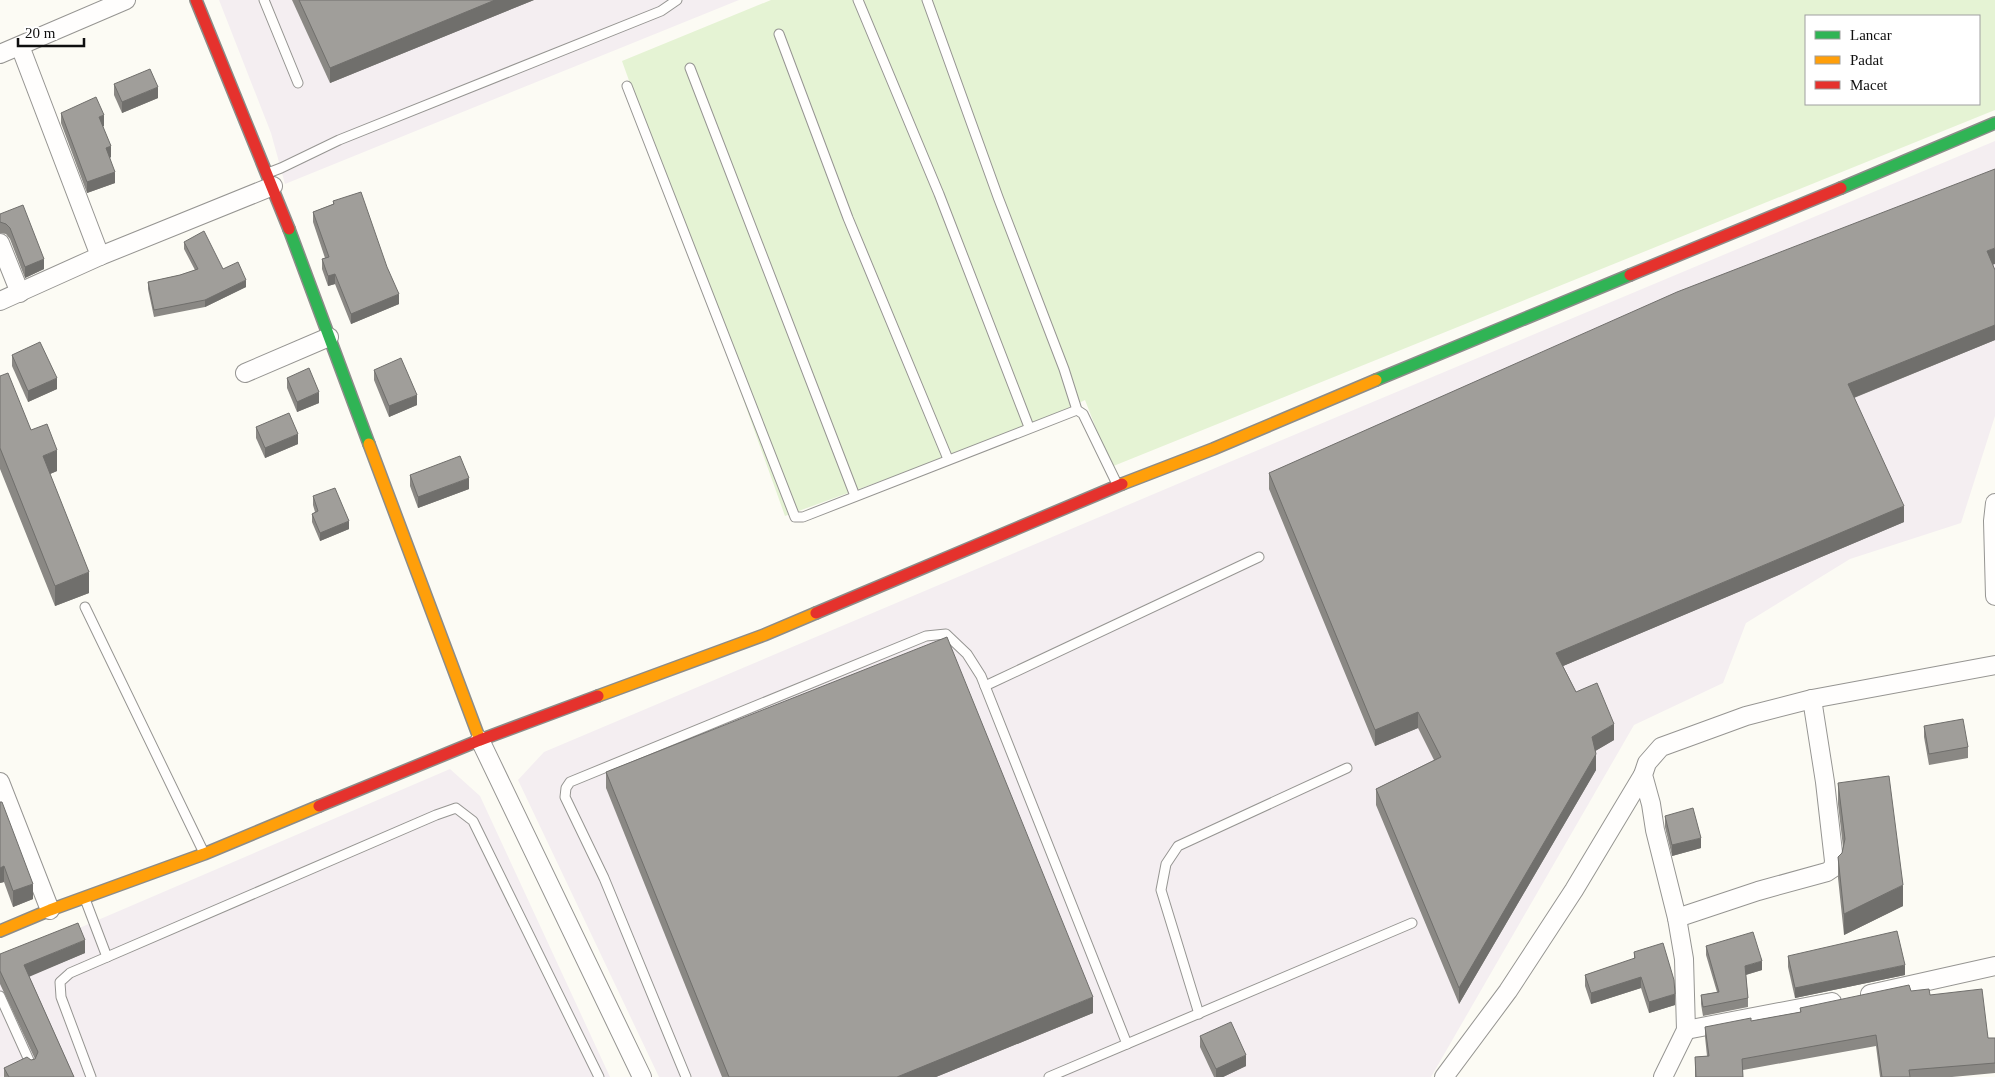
<svg xmlns="http://www.w3.org/2000/svg" width="1995" height="1077" viewBox="0 0 1995 1077" font-family="Georgia,serif">
<rect width="100%" height="100%" fill="#fcfbf4"/>
<g fill="#f4eef1">
<polygon points="219,0 739,0 285,184 271,133"/>
<polygon points="1995,141 1995,416 1961,523 1850,559 1746,623 1723,683 1634,725 1431,1077 659,1077 518,780 544,752 1220,466"/>
<polygon points="450,769 480,796 610,1077 0,1077 0,962"/>
</g>
<path fill="#e5f3d4" fill-rule="evenodd" d="M 771,0 L 1995,0 L 1995,110 L 1111,467 L 1085,400 L 1029,427 L 785,516 L 622,61 ZM 1806,16 L 1979,16 L 1979,104 L 1806,104 Z"/>
<g fill="none" stroke-linecap="round" stroke-linejoin="round">
<defs>
<g id="lane">
<polyline points="264,0 298,83"/>
<polyline points="858,0 939,194 1029,427"/>
<polyline points="927,0 998,197 1064,369 1077,410 1083,414 1117,484"/>
<polyline points="779,34 848,218 948,459"/>
<polyline points="690,68 855,496"/>
<polyline points="627,86 795,517 803,517 1077,410"/>
<polyline points="268,173 281,168 339,140 661,11 677,0"/>
<polyline points="85,607 204,853"/>
<polyline points="985,686 1259,557"/>
<polyline points="85,899 107,957 70,973 60,982 61,997 91,1077"/>
<polyline points="107,957 436,815 456,808 473,821 599,1077"/>
<polyline points="0,996 32,1067"/>
<polyline points="1199,1014 1161,890 1166,864 1178,846 1347,768"/>
<polyline points="686,1077 604,878 565,797 566,788 570,782 926,636 946,634 967,654 981,676 1127,1044"/>
<polyline points="1049,1077 1412,923"/>
</g>
<g id="street">
<polyline points="20,46 100,256"/>
<polyline points="0,54 126,0"/>
<polyline points="0,243 20,293"/>
<polyline points="0,301 100,256 273,186"/>
<polyline points="245,373 329,337"/>
<polyline points="1995,503 1993,521 1995,596"/>
<polyline points="480,740 642,1077"/>
<polyline points="0,782 50,910"/>
<polyline points="1677,918 1758,891 1827,872 1833,868 1834,861 1825,782 1812,699"/>
<polyline points="1870,994 1995,966"/>
<polyline points="1686,1030 1832,1002"/>
<polyline points="1444,1077 1508,991 1574,890 1643,775"/>
<polyline points="1663,1077 1686,1030 1684,959 1677,918 1655,830 1651,804 1643,775 1647,763 1661,747 1746,716 1812,699 1995,665"/>
</g>
<g id="fast">
<polyline points="1841,188 1995,123"/>
<polyline points="289,229 369,444"/>
<polyline points="1376,380 1630,275"/>
</g>
<g id="slow">
<polyline points="369,444 480,740"/>
<polyline points="1122,484 1213,449 1376,380"/>
<polyline points="598,696 764,635 816,613"/>
<polyline points="0,931 50,910 204,854 319,806"/>
</g>
<g id="jam">
<polyline points="196,0 289,229"/>
<polyline points="1630,275 1841,188"/>
<polyline points="816,613 1122,484"/>
<polyline points="319,806 480,740 598,696"/>
</g>
</defs>
<use href="#lane" stroke="#969592" stroke-width="11"/>
<use href="#street" stroke="#969592" stroke-width="20"/>
<use href="#fast" stroke="#8c8c89" stroke-width="14"/>
<use href="#slow" stroke="#8c8c89" stroke-width="14"/>
<use href="#jam" stroke="#8c8c89" stroke-width="14"/>
<use href="#lane" stroke="#fffefd" stroke-width="9"/>
<use href="#street" stroke="#fffefd" stroke-width="18"/>
<use href="#fast" stroke="#30b455" stroke-width="11"/>
<use href="#slow" stroke="#ff9f0a" stroke-width="11"/>
<use href="#jam" stroke="#e5322d" stroke-width="11"/>
</g>
<g fill="#8a8884">
<polygon points="292,0 534,0 330,83"/>
<polygon points="114,84 158,98 122,113 114,95"/>
<polygon points="61,113 104,126 103,126 111,157 110,158 115,183 87,193 61,123"/>
<polygon points="333,201 399,304 351,324 335,284 328,286 322,269 322,259 325,258 313,222 313,212 333,204"/>
<polygon points="0,214 44,269 25,278 10,239 6,234 0,233"/>
<polygon points="184,242 223,269 246,287 205,307 154,317 148,289 148,282 180,275 195,270 184,249"/>
<polygon points="1993,265 1995,270 1995,340 1854,398 1904,522 1563,666 1576,692 1614,740 1595,751 1596,770 1459,1004 1376,805 1376,789 1434,760 1418,728 1375,746 1269,489 1269,473"/>
<polygon points="12,355 57,389 28,402 12,366"/>
<polygon points="374,370 417,405 389,417 374,380"/>
<polygon points="0,376 31,430 57,471 50,474 89,593 55,606 0,469"/>
<polygon points="287,378 319,403 297,412 287,388"/>
<polygon points="256,427 298,444 265,458 256,438"/>
<polygon points="410,475 469,489 418,508 410,486"/>
<polygon points="313,496 349,529 320,541 312,522 312,514 315,512 313,505"/>
<polygon points="1924,726 1968,747 1968,758 1929,765 1924,737"/>
<polygon points="606,772 1093,1013 936,1077 722,1077 606,788"/>
<polygon points="1838,783 1903,906 1844,935 1838,878 1838,857 1842,853 1843,847 1838,804"/>
<polygon points="0,802 33,899 13,907 4,882 0,883"/>
<polygon points="1665,816 1701,848 1672,856 1665,827"/>
<polygon points="1706,946 1762,970 1746,975 1748,998 1748,1007 1703,1016 1701,1004 1701,995 1717,992 1706,955"/>
<polygon points="1634,952 1675,1005 1649,1013 1641,988 1591,1004 1585,986 1585,975 1634,959"/>
<polygon points="85,953 29,976 74,1077 4,1077 4,1068 35,1059 0,984 0,954"/>
<polygon points="1788,956 1905,975 1795,998 1788,967"/>
<polygon points="1911,991 1930,995 1988,1038 1995,1038 1995,1073 1952,1077 1880,1077 1876,1046 1743,1070 1743,1077 1695,1077 1695,1057 1707,1056 1705,1037 1705,1027 1751,1021 1800,1012 1800,1008"/>
<polygon points="1200,1036 1246,1066 1223,1077 1214,1077 1200,1047"/>
</g>
<g fill="#706f6c">
<polygon points="495,0 534,0 330,83 330,68"/>
<polygon points="158,87 158,98 122,113 122,102"/>
<polygon points="104,115 104,126 99,128 99,117"/>
<polygon points="111,146 111,157 106,159 106,148"/>
<polygon points="115,172 115,183 87,193 87,182"/>
<polygon points="1995,248 1995,264 1987,267 1987,251"/>
<polygon points="44,259 44,269 25,278 25,267"/>
<polygon points="335,274 335,284 328,286 328,276"/>
<polygon points="246,280 246,287 205,307 205,300"/>
<polygon points="399,294 399,304 351,324 351,314"/>
<polygon points="1995,325 1995,340 1848,400 1848,384"/>
<polygon points="57,378 57,389 28,402 28,391"/>
<polygon points="319,392 319,403 297,412 297,402"/>
<polygon points="417,395 417,405 389,417 389,406"/>
<polygon points="298,434 298,444 265,458 265,448"/>
<polygon points="57,450 57,471 43,477 43,456"/>
<polygon points="469,478 469,489 418,508 418,497"/>
<polygon points="1904,506 1904,522 1556,669 1556,653"/>
<polygon points="349,521 349,529 320,541 320,533"/>
<polygon points="89,572 89,593 55,606 55,586"/>
<polygon points="1418,712 1418,728 1375,746 1375,730"/>
<polygon points="1614,724 1614,740 1592,753 1592,737"/>
<polygon points="1596,754 1596,770 1459,1004 1459,988"/>
<polygon points="1701,838 1701,848 1672,856 1672,845"/>
<polygon points="4,866 4,882 0,883 0,868"/>
<polygon points="33,884 33,899 13,907 13,891"/>
<polygon points="1903,885 1903,906 1844,935 1844,914"/>
<polygon points="85,940 85,953 24,979 24,965"/>
<polygon points="1762,961 1762,970 1745,975 1745,966"/>
<polygon points="1905,965 1905,975 1795,998 1795,988"/>
<polygon points="1641,977 1641,988 1591,1004 1591,993"/>
<polygon points="1675,994 1675,1005 1649,1013 1649,1002"/>
<polygon points="1093,997 1093,1013 936,1077 897,1077"/>
<polygon points="1246,1055 1246,1066 1223,1077 1216,1077 1216,1069"/>
</g>
<g fill="#a09e9a" stroke="#706f6c">
<polygon points="299,0 495,0 330,68"/>
<polygon points="150,69 158,87 122,102 114,84"/>
<polygon points="96,97 104,115 99,117 111,146 106,148 115,172 87,182 61,113"/>
<polygon points="1995,169 1995,248 1987,251 1995,270 1995,325 1848,384 1904,506 1556,653 1576,692 1597,683 1614,724 1592,737 1596,754 1459,988 1376,789 1441,757 1418,712 1375,730 1269,473 1677,292"/>
<polygon points="361,192 387,267 399,294 351,314 335,274 328,276 322,259 329,257 313,212 334,204 333,201"/>
<polygon points="23,205 44,259 25,267 10,228 6,224 0,222 0,214"/>
<polygon points="204,231 223,269 238,262 246,280 205,300 154,310 148,282 180,275 198,269 184,242"/>
<polygon points="40,342 57,378 28,391 12,355"/>
<polygon points="401,358 417,395 389,406 374,370"/>
<polygon points="309,368 319,392 297,402 287,378"/>
<polygon points="8,373 31,430 47,424 57,450 43,456 89,572 55,586 0,448 0,376"/>
<polygon points="289,413 298,434 265,448 256,427"/>
<polygon points="460,456 469,478 418,497 410,475"/>
<polygon points="335,488 349,521 320,533 312,514 318,511 313,496"/>
<polygon points="947,637 1093,997 897,1077 729,1077 606,772"/>
<polygon points="1963,719 1968,747 1929,754 1924,726"/>
<polygon points="1889,776 1903,885 1844,914 1838,857 1842,853 1845,839 1838,783"/>
<polygon points="0,802 2,802 33,884 13,891 4,866 0,868"/>
<polygon points="1693,808 1701,838 1672,845 1665,816"/>
<polygon points="78,923 85,940 24,965 74,1077 9,1077 4,1068 27,1057 31,1060 35,1059 38,1052 0,971 0,954"/>
<polygon points="1897,931 1905,965 1795,988 1788,956"/>
<polygon points="1753,932 1762,961 1745,966 1748,998 1703,1007 1701,995 1719,992 1706,946"/>
<polygon points="1663,943 1674,980 1675,994 1649,1002 1641,977 1591,993 1585,975 1635,958 1634,952"/>
<polygon points="1909,985 1911,991 1929,989 1930,995 1982,989 1988,1038 1995,1038 1995,1063 1909,1070 1910,1077 1882,1077 1876,1035 1742,1059 1743,1077 1696,1077 1695,1057 1709,1056 1705,1027 1751,1018 1751,1021 1801,1012 1800,1008"/>
<polygon points="1231,1022 1246,1055 1216,1069 1200,1036"/>
</g>
<rect x="1805" y="15" width="175" height="90" fill="#ffffff" stroke="#9f9f9f"/>
<rect x="1815" y="31" width="25" height="8" fill="#30b455" stroke="#9f9f9f"/>
<text x="1850" y="40" font-size="15" fill="#0f0f0f">Lancar</text>
<rect x="1815" y="56" width="25" height="8" fill="#ff9f0a" stroke="#9f9f9f"/>
<text x="1850" y="65" font-size="15" fill="#0f0f0f">Padat</text>
<rect x="1815" y="81" width="25" height="8" fill="#e5322d" stroke="#9f9f9f"/>
<text x="1850" y="90" font-size="15" fill="#0f0f0f">Macet</text>
<path d="M18 38v8h66v-8" fill="none" stroke="#0f0f0f" stroke-width="2.5"/>
<text x="25" y="38" font-size="15" fill="#0f0f0f" stroke="#ffffff" stroke-width="4" paint-order="stroke">20 m</text>
</svg>
